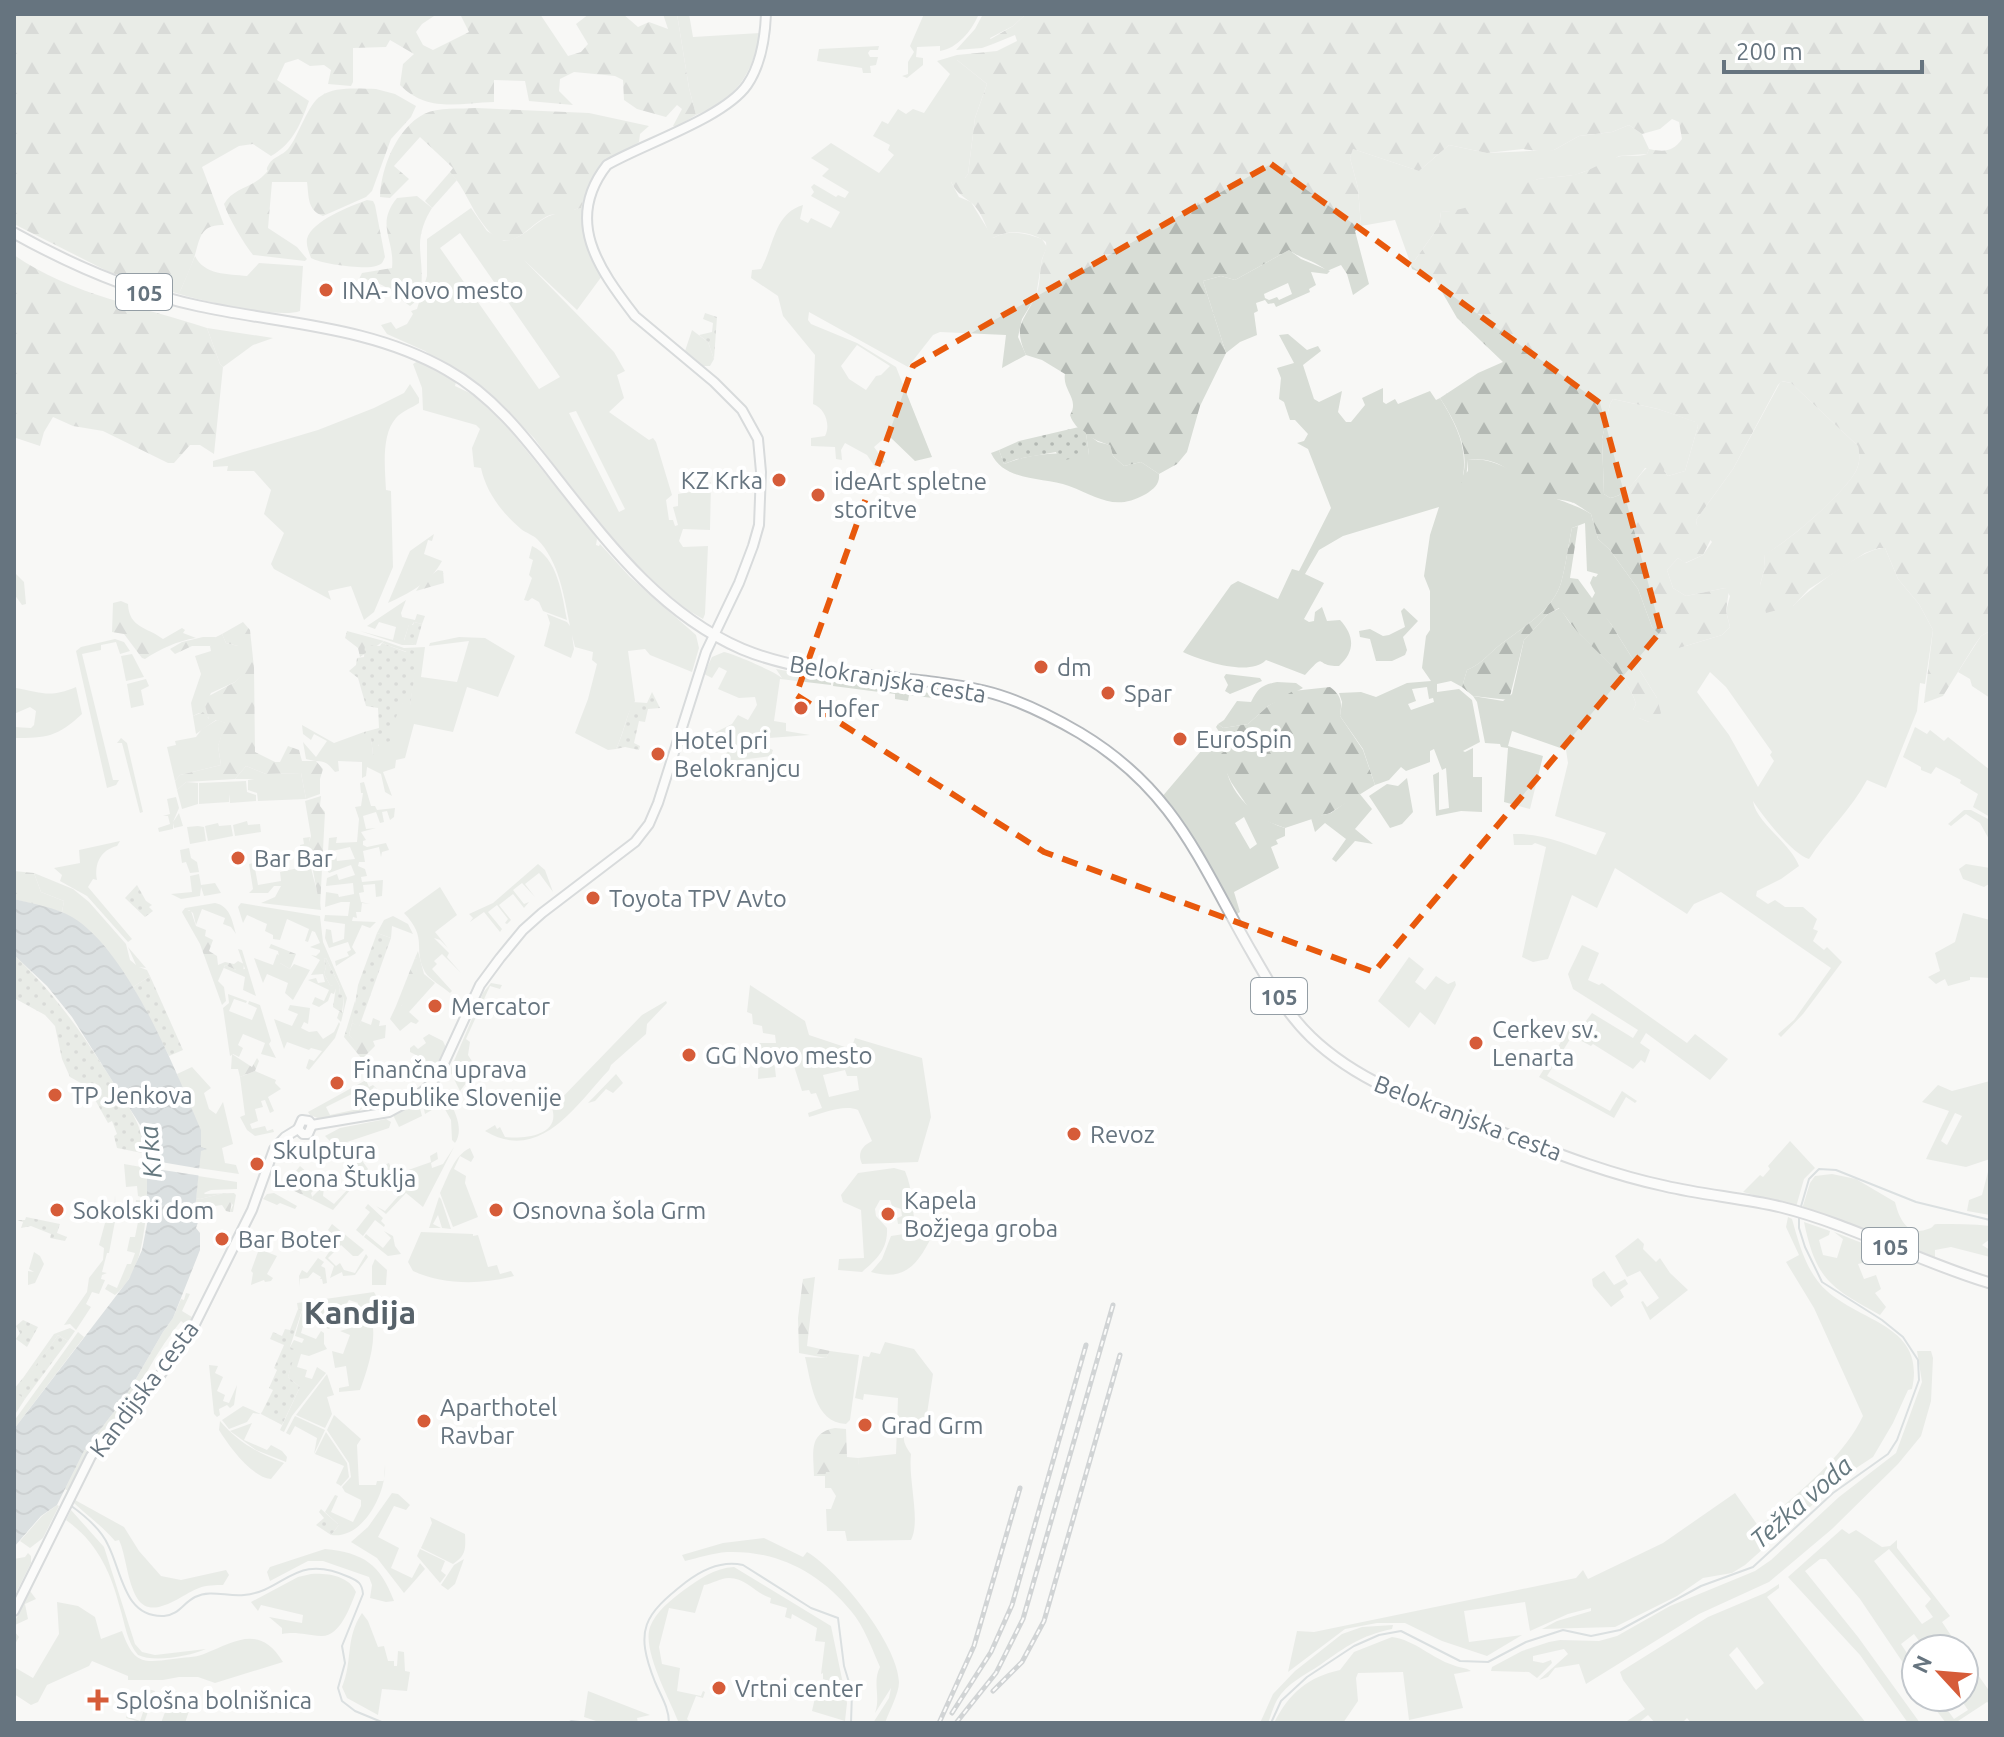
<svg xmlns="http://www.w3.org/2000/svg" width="2004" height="1737" viewBox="0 0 2004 1737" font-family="Ubuntu,sans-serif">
<defs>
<pattern id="forest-firs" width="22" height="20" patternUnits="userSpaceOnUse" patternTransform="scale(2)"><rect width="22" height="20" fill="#d8ddd6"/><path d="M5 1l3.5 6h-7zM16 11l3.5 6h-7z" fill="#b3b8b3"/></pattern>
<pattern id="garden-dots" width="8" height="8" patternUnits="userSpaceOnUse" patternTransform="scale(2)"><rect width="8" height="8" fill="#d8ddd6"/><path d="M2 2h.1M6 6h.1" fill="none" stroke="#b3b8b3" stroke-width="1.8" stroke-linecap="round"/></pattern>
<pattern id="water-waves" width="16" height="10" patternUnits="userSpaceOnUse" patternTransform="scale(2)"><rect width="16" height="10" fill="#b9c3c7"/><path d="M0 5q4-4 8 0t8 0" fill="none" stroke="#9aa3a7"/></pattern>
</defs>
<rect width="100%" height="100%" fill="#f8f8f6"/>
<g fill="#d8ddd6" fill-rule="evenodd">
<path d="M 677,14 L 689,14 L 693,37 L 760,33 C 753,73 736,100 696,115 L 689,88 Z"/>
<path d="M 924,14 L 975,14 L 978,16 C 971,31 958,48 940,51 L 940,46 L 917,47 L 916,57 L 923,58 L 923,65 L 907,78 L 902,76 L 908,74 L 908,62 L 914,52 L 910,46 Z"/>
<polygon points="983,14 1026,14 1013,26 990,38 993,44 982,48 956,50 975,29"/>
<polygon points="879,46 878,50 870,50 868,53 870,57 878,57 876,65 870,66 871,73 863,73 862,68 817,61 819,49"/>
<path d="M 957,55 L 957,60 L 987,84 L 975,118 L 968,174 L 965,178 L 951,182 L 959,197 L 971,202 L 993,238 C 1009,229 1025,233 1042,239 L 1047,247 L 1042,259 L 1036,296 L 1022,319 L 1018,337 L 1026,355 L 1002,368 L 1006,335 L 940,332 L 933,335 L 908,367 L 809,312 L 808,320 L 811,324 L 857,343 L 896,367 L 932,457 L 915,461 L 888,435 L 874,447 L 885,462 L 875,467 L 867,455 L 845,443 L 841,450 L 842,460 L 836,459 L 835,447 L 811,446 L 811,438 L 825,436 C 831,425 825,408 813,404 L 815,355 L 783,316 L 778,296 L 751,278 L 752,270 L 761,269 C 775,243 774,214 803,205 L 800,219 L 808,223 L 811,218 L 831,228 L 840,212 L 811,196 L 814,192 L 811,187 L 814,184 L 836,197 L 838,195 L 845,198 L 849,192 L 822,176 L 829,169 L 811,158 L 831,143 L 879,173 L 894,155 L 888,150 L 890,145 L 873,136 L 882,121 L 888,124 L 898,109 L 906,114 L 913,109 L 924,113 L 950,74 L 937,61 ZM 857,345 L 890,366 L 881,375 L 876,376 L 866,390 L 849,379 L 841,366 Z"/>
<polygon points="1629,125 1642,134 1649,149 1647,154 1619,156 1608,163 1575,175 1538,179 1473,207 1460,211 1441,212 1439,226 1415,260 1410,262 1395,220 1361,226 1358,188 1350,158 1353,149 1419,171 1449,145 1487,153 1554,150 1579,136 1612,132"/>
<polygon points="450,172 457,180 432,208 425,201"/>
<path d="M 583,199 C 579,228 589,250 602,276 L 577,310 L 524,260 L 614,352 L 625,371 L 617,375 L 624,398 L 609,412 L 649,440 L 653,438 L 656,442 L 672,495 L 666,500 L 669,520 L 673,520 L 675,526 L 678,525 L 673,507 L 678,506 L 678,494 L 696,491 L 697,488 L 711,482 L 710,530 L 683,529 L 679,541 L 683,547 L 708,546 L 705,614 L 703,619 L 674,602 L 644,576 L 589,513 L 534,438 L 490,395 L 425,351 L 387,334 L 381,325 L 391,322 L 396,329 L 407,324 L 413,314 L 411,311 L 417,309 L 427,276 L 427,239 L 471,208 L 487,231 L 504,241 C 524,239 532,224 549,216 C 556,213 572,210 581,208 ZM 460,233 L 560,377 L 539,389 L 440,248 ZM 576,411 L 625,509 L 619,512 L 569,413 Z"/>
<path d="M 1289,250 L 1301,259 L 1330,271 L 1327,274 L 1311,272 L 1316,285 L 1309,289 L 1310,292 L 1276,307 L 1274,303 L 1268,304 L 1265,300 L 1256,303 L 1258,311 L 1254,313 L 1257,335 L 1240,342 L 1226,353 L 1203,281 L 1221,276 L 1235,280 ZM 1288,283 L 1292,294 L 1279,300 L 1277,297 L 1269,300 L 1265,298 L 1264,294 Z"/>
<path d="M 195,256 C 204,275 228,274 247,276 L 259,263 L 303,266 L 300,311 C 279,319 203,301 179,294 Z"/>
<polygon points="207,328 273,338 253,345 223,367 220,364"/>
<polygon points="692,330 708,342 714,359 710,366 703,366 685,351"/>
<path d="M 1288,334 L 1307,350 L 1318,346 L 1321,351 L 1303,365 L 1314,399 L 1319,402 L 1342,391 L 1338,412 L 1346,422 L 1351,422 L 1365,405 L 1362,398 L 1383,388 L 1383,402 L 1386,404 L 1395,399 L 1398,404 L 1430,391 L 1436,400 L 1440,398 C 1455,422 1468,447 1463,476 L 1468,471 L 1468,460 C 1488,457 1506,466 1522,478 C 1529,483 1534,491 1543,494 C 1560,501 1575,504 1591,514 L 1598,539 L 1610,550 L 1638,589 L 1652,627 L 1679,648 L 1722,635 L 1730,627 L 1726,611 L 1730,596 L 1725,588 L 1686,596 L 1673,588 L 1667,570 L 1678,558 L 1686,563 L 1703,555 L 1712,542 L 1697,525 L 1696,520 L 1733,469 L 1781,381 L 1791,383 L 1858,446 C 1860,455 1860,463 1856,471 C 1843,495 1788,542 1764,555 L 1765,567 L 1760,585 L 1793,606 C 1808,590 1864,547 1885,548 L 1898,579 L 1919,604 L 1933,630 L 1925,684 L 1920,683 L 1917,711 L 1886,788 L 1867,780 C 1851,810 1827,831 1809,859 C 1792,854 1761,814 1753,801 C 1756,823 1789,841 1799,866 L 1781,879 L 1757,891 L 1756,896 L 1768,904 L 1775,900 L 1785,907 L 1803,907 L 1817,919 L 1813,929 L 1818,931 L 1813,941 L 1824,950 L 1827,947 L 1842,962 L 1803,1014 L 1781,1037 L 1778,1034 L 1794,1020 L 1831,968 L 1721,892 L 1694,904 L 1687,914 L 1615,868 L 1597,908 L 1572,895 L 1548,959 L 1533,962 L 1522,957 L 1546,847 L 1535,843 L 1532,845 L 1514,845 L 1513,834 C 1543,833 1569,845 1596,855 L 1606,833 L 1555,816 L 1568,763 L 1566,750 L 1512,731 L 1508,746 L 1543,756 L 1530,809 L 1504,802 L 1508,748 L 1501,747 L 1500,744 L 1485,743 L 1477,702 L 1473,696 L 1503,701 L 1512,694 L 1524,640 L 1548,614 L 1560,608 C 1565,615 1569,623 1575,629 C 1595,651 1628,675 1636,704 L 1633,710 L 1639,718 L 1649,722 L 1657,698 L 1611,624 L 1591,600 L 1595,593 L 1590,583 L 1593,576 L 1596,577 L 1598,574 L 1587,571 L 1585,523 L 1572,528 C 1568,546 1566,565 1561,583 C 1553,610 1522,628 1501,644 C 1488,654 1482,664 1467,670 L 1462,687 L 1451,681 L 1437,684 L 1437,692 L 1459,689 L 1472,700 L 1480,742 L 1463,751 L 1465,752 L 1473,748 L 1473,777 L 1482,777 L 1482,812 L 1461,811 L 1436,816 L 1433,775 L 1439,772 L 1439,810 L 1449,808 L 1446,768 L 1442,770 L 1434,749 L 1430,751 L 1430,762 L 1406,771 L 1401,767 L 1389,780 L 1375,785 L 1363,749 L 1340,716 L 1342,702 L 1339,693 L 1361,692 L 1376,697 L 1407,683 L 1431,681 L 1422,668 L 1426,636 L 1430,630 L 1430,591 L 1424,576 L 1430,535 L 1439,507 L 1343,536 L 1319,550 L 1305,574 L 1324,583 L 1304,619 L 1309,622 L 1314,621 L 1315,612 L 1322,607 L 1327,621 L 1340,620 C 1354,635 1356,651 1339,666 C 1313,667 1328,650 1305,675 L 1266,660 C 1250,677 1202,661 1183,652 L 1231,585 L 1238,581 L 1278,599 L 1292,569 L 1299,571 L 1331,508 L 1308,449 L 1297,443 L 1304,441 L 1308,434 L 1295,420 L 1290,420 L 1284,402 L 1279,399 L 1281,378 L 1277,368 L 1294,363 L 1279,335 ZM 1710,672 L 1726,687 L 1772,752 L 1770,755 L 1774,761 L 1758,787 L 1729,735 L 1697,692 ZM 1427,687 L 1429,699 L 1433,698 L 1434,702 L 1411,710 L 1408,704 L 1416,701 L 1412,689 Z"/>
<path d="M 418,361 L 456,382 L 455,386 L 474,395 L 504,423 L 590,529 L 597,539 L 596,545 L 599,546 L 600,544 L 630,577 L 696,635 L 699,648 L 692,672 L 650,655 L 645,649 L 628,651 L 635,701 C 626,714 624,733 616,749 L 608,750 L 575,733 L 588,699 L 597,664 L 592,660 L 593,652 L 575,647 L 572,635 L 574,649 L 571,658 L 544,646 L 550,623 L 547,614 L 567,622 L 570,626 C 564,596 559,561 537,539 C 533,535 526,533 521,529 C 502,513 486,492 481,468 L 474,467 L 472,448 L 480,429 L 476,425 L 423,410 L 422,388 L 413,364 Z"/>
<path d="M 410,384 L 419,398 L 419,403 C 412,408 402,411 396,418 C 381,435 385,468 386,490 L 391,491 L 393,567 L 374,612 L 364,620 L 351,586 L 328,591 L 331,600 L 274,569 L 271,564 L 284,533 L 264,514 L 271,490 L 254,471 L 227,471 L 228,466 L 213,467 L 213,461 L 318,430 L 374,408 L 404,393 Z"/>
<path d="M 1613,399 L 1658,409 L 1696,422 L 1698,426 L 1685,471 L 1668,476 L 1664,471 L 1645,468 C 1635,481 1627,495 1610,498 L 1604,494 L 1602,439 L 1610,404 Z"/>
<path d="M 1086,433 L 1098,442 L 1110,445 L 1113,456 L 1124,466 L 1141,462 L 1159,474 C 1160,484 1154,489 1146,494 C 1114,512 1099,497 1069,486 C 1043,477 1004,482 991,453 L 999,450 L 1004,464 C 1032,453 1059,452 1089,455 Z"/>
<path d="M 434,534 L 432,541 L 428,540 L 424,554 L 442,561 C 431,582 408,594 388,603 L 410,551 Z"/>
<path d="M 532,546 C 558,558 562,595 567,620 L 543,611 L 539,602 L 532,598 L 528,601 L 524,600 L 532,578 L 529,575 L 533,560 L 529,558 Z"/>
<polygon points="14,572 24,582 26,604 22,605 14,594"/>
<polygon points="406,600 401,613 402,617 415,620 417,614 425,616 422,624 414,622 412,625 409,625 404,640 416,645 402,645 360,631 393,640 396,627 379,622 375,629 367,626"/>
<polygon points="1404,608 1418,621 1403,637 1407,650 1405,655 1392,661 1376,661 1370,639 1360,637 1359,631 1370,629 1383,636 1389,635 1405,627 1401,611"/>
<polygon points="1990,631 1990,698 1972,686 1970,679 1958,672 1981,636"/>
<polygon points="222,634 226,643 238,646 243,674 235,682 211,693 205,706 209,718 199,713 193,716 191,703 201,674 195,656 211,651 210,646 216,637"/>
<path d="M 459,637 L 485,638 L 515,656 L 498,697 L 467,687 L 453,732 L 414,724 L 405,758 L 396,760 L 395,768 L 383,772 L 392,796 L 385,792 L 381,774 L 367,767 L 366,776 L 362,778 L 362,762 L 338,761 L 339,771 L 335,772 C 323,757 323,764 306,759 L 303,742 L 316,757 L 327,741 L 314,734 L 311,740 L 303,734 L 302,725 L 334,743 L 364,732 L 364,738 L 371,737 L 373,755 L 403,702 L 410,705 L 417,652 L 407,652 L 382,643 L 384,641 L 404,648 L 425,647 L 421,677 L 457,682 L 469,641 L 429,646 L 430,643 Z"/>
<polygon points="115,639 124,642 130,651 120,654 116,642 101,645 101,650 82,654 113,780 119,780 116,785 107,788 76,651 81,647"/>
<path d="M 724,652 C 734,654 776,672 782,678 L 776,669 L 831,679 L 831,685 L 780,679 L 774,721 L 786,723 L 786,731 L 810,735 L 769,738 L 767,747 L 773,750 L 771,756 L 724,762 L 722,765 L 718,763 L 730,749 L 712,734 L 732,724 L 738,715 L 748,720 L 757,705 L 755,697 L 739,698 L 718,689 L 727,671 L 719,667 L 712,678 L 704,674 L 712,657 Z"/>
<polygon points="132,654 144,677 126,681 121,656"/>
<polygon points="1226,674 1260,678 1262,681 1230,694 1225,691 1228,685 1224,677"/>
<polygon points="146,679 149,686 141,690 144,705 131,708 127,684"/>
<polygon points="834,679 943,695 948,700 909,695 908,701 895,699 895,694 833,686"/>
<path d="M 1277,682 L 1296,683 L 1303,688 L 1268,706 L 1248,724 L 1223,728 L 1218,724 L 1224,720 L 1237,701 L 1251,702 C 1258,688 1262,685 1277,682 Z"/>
<path d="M 14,685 L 16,688 C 43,693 50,698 76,687 L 82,714 C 57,737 47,738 14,738 L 14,727 L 31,728 L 34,725 L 36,711 L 30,707 L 14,714 Z"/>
<polygon points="217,720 226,723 218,746 221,765 180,775 175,781 167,747 176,745 175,741 196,737 202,729"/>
<polygon points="1915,727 1927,734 1930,730 1944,741 1948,737 1990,770 1990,817 1973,807 1978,794 1960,783 1961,780 1936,767 1931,774 1921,770 1921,767 1903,757"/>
<path d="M 1218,731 C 1226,741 1224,754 1226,767 C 1230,795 1259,821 1285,828 L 1285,836 L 1276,840 L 1278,844 L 1271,847 L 1279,868 L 1234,892 L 1240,912 L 1234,916 L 1161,798 ZM 1244,817 L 1257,844 L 1250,849 L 1235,823 Z"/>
<polygon points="121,738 127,743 143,812 140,813 122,743 117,743"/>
<polygon points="246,766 266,774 301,773 306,799 258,801 257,793 248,790 248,780 254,779 235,779"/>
<polygon points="1407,778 1413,812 1402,824 1390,828 1369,796 1387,784 1398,786"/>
<polygon points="246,781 247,792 256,795 256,801 230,803 229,794 229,802 199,804 199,783"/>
<polygon points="186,782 198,783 198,804 182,809 177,790"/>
<polygon points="364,782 371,806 375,806 377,810 395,808 394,817 390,820 387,811 382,812 384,822 380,823 376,812 363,816 366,829 376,828 361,832 366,840 363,841 363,845 367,847 386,843 389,850 382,852 381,857 379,847 363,851 365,862 359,862 358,866 365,869 367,876 361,877 362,882 383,880 382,896 376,897 375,884 363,885 364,892 359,893 361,902 370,904 362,903 361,912 356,912 357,918 353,917 352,921 376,922 370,928 362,925 352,947 356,953 336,966 335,961 349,956 347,952 351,950 348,942 329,948 325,938 326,929 331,930 333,943 344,939 345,924 324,921 325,915 348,916 350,902 341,902 325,907 326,892 338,894 339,897 354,894 353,883 326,886 327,878 337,874 339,880 355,875 351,865 329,873 327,870 328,859 336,855 337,861 355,859 350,847 328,852 329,838 337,837 336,843 357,842 359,819 355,807 361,806 363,793 361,793 360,783"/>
<polygon points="1359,793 1372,809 1355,829 1373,844 1355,841 1336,862 1332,859 1346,839 1325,823 1315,832 1311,818 1331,813"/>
<polygon points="176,797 179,808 173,822 179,813 183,826 174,828 173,823 173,829 159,832 158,828 170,824 168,816 163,816 170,814 167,799"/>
<polygon points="1964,810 1971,810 1990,820 1990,841 1980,823 1966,814 1951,826 1948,824"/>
<polygon points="247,821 248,825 260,824 261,832 235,836 233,825"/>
<polygon points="218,823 219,826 231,825 233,836 208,841 205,826"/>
<polygon points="198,826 204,827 206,841 190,844 187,827"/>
<path d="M 310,837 C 304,861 320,891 321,910 L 261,903 L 275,897 L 281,886 L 274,886 L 268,893 L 249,893 L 253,889 L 249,864 L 254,863 L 258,885 L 281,881 L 280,872 L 303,867 L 300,845 L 304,844 L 303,838 Z"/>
<path d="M 120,841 L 117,846 C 101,850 94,863 97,880 L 93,879 L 88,887 L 132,939 L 128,942 L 87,896 L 60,881 L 62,875 L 54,868 L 80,863 L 79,850 Z"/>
<polygon points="189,848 191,858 197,862 199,872 190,873 186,862 182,863 180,850"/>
<polygon points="538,864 545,870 553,892 539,873 525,884 535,897 522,883 513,890 524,904 529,902 524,908 513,894 499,905 511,920 507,924 505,923 508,919 497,905 488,912 502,929 500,932 484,912 470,922 473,918 469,914 493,903"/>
<polygon points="1966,864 1990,868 1989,884 1984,887 1963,879 1959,869"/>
<path d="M 34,873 L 73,889 L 89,902 L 126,944 L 130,960 L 136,965 L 128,947 L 146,968 L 139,967 L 147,970 L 150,976 L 133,987 C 113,959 93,929 62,912 L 64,901 L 41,892 Z"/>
<polygon points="199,874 201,885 215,883 221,893 204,896 201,887 200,896 181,899 171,894 192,892 190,876"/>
<path d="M 440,887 L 457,915 L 435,932 L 448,948 L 440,940 L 434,938 L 449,953 L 447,957 L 461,973 L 442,954 L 434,961 L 437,964 L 432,969 L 452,991 L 450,993 C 443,987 430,980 425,972 C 412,947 429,940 404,913 Z"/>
<path d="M 215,903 C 230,906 232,920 236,934 L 231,927 L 223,924 L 225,918 L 202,909 L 196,925 L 193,913 L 189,910 L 183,914 L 182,912 L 185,908 Z"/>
<polygon points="241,903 320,916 323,942 347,998 341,1022 337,1018 339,1012 343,1012 344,997 339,994 340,987 326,958 324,959 326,967 324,974 330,985 337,986 334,994 331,993 328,1001 319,1007 312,1004 315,997 324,1001 329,990 308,980 316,978 318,983 325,982 323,974 311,975 320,960 311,955 316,956 320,952 320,950 310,947 320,943 315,932 312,931 308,942 305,941 309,929 287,919 280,940 273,939 273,935 265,931 267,924 247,915 243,923 238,907"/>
<polygon points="1963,913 1990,920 1990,978 1970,977 1970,980 1948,986 1945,979 1936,984 1928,977 1940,971 1935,953 1955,942"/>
<polygon points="393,916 408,924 413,934 392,926 391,938 377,933 384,920"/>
<polygon points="1582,945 1599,953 1588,980 1599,985 1602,983 1687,1043 1695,1034 1728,1059 1710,1080 1646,1033 1640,1043 1650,1050 1645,1063 1641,1060 1633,1069 1593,1044 1591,1046 1572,1036 1547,1076 1610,1111 1622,1091 1637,1101 1635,1103 1626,1097 1614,1118 1539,1077 1569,1029 1577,1033 1592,1013 1633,1038 1638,1030 1573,989 1568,974"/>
<polygon points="238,949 242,950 256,996 243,990 245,977 224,968 225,965 236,970 245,969"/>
<path d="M 418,951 L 424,974 L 435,983 L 409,1012 L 419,1021 L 416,1024 L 411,1022 L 400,1031 L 390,1019 L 396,1006 L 401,1006 C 412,991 417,977 417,959 L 415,958 Z"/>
<polygon points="277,954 280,956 280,963 290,969 294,964 310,970 293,1000 285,993 288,983 267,974 263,983 254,958 273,965"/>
<polygon points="1409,957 1424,969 1415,982 1425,990 1436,976 1448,984 1455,981 1456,985 1435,1025 1420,1012 1409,1028 1378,1001"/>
<polygon points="491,983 502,985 500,989 490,986 466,1039 470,1042 468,1055 475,1066 467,1061 457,1075 467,1082 460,1091 451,1073 451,1068 483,993"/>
<path d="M 750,985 L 805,1021 L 809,1035 L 851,1049 L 855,1038 L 922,1058 L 931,1117 L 918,1162 L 862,1164 C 857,1153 862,1146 872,1141 L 858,1110 C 844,1104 824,1113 809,1117 L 808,1113 L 822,1108 L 816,1093 L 811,1094 L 809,1090 L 802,1091 L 791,1057 L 774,1060 L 776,1077 L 758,1079 L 759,1043 L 776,1043 L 775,1035 L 763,1033 L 762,1026 L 753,1024 L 752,1014 L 747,1012 ZM 845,1070 L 847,1076 L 857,1076 L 859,1090 L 829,1097 L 823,1075 Z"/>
<polygon points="228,994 247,1001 246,1003 234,999 229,1011 252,1020 257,1008 248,1004 249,1001 260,1005 271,1041 269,1044 276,1058 261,1054 265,1043 243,1034 238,1045 243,1048 239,1057 233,1054 230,1056 223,1008 229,1003"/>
<path d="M 666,1001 L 667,1003 L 647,1024 L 646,1034 L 611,1065 L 609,1070 C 576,1105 540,1164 485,1131 L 495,1125 L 497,1129 L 500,1127 L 505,1137 C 524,1139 561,1136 552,1108 L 642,1015 Z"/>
<polygon points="290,1005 310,1008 308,1024 304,1022 301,1028 309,1032 317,1031 323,1039 334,1032 339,1022 340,1024 335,1038 309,1070 306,1068 309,1059 314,1061 322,1051 311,1048 309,1050 287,1042 284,1049 274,1019 292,1026 298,1014 288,1010"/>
<polygon points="373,1018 380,1021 379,1026 386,1025 385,1038 373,1041 363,1036 356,1042 349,1035 352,1023 359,1026 361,1021 371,1025"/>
<polygon points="429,1034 443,1041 447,1050 440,1064 424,1084 432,1063 418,1061 416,1065 413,1061 418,1056 410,1052 410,1048 414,1045 418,1049 426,1043 423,1038"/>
<polygon points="192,1067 211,1088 204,1093 209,1109 216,1114 223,1102 233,1144 222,1148 225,1163 236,1165 239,1174 198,1168 201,1148 177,1074"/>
<polygon points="255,1071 276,1080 275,1083 281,1089 268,1097 274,1111 270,1113 265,1100 261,1101 263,1107 255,1109 258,1121 250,1124 252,1129 265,1126 267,1131 273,1129 274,1132 255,1136 247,1130 240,1117 245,1115 240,1077"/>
<polygon points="616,1074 623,1083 613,1093 606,1089 595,1101 588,1103"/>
<polygon points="366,1080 369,1087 373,1085 377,1089 374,1087 369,1093 373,1104 381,1102 383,1107 370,1108 354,1093 326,1107 330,1115 358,1109 359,1105 362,1108 359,1112 320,1119 310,1115 308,1112"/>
<path d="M 1990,1081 L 1990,1159 L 1966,1167 L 1926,1159 L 1949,1111 L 1922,1102 L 1938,1085 L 1952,1091 ZM 1955,1113 L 1962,1116 L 1947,1145 L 1941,1141 Z"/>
<path d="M 437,1088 L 442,1088 C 451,1104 466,1127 455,1143 L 452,1140 L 451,1120 L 442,1104 L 425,1114 L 422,1101 Z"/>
<polygon points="418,1101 422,1116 399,1127 393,1115"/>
<polygon points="386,1119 391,1122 389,1128 347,1142 353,1158 361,1159 368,1169 333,1210 313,1200 312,1197 319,1190 317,1187 320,1184 324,1188 323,1196 334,1204 362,1174 325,1136 340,1128"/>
<polygon points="1790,1141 1815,1168 1804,1179 1796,1207 1743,1192 1760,1175 1763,1177 1770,1169 1768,1166"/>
<polygon points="454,1147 423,1207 406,1193 386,1214 376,1206 385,1211 400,1194 391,1186 381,1166 389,1163 394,1175 431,1162 430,1156 437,1152 438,1159 431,1163 432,1168 443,1164"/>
<path d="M 470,1148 L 474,1157 L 471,1162 L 460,1156 L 454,1169 L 466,1176 L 465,1183 L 478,1217 L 453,1227 L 440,1193 C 448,1177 454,1155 470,1148 Z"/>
<polygon points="124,1164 147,1168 148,1199 138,1196 137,1186 126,1187"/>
<polygon points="1990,1164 1990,1215 1967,1211 1969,1200 1982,1195"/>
<path d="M 894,1168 L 905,1171 C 913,1190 911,1204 915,1222 L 898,1224 L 897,1218 L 902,1216 L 901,1209 L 892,1206 L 890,1200 L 880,1200 L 875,1209 L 876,1216 L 887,1228 C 888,1249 877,1259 862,1272 L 838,1270 L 839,1259 L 864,1258 L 861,1210 L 843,1202 L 841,1195 L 858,1173 Z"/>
<path d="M 1832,1174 L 1856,1179 L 1895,1202 C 1899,1218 1907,1237 1928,1229 C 1937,1226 1930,1224 1940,1224 C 1956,1224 1973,1224 1990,1226 L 1990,1239 L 1982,1245 L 1990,1250 L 1990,1257 L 1951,1247 L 1935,1250 L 1935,1257 L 1802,1209 L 1810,1183 L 1815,1176 Z"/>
<polygon points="198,1176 237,1182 237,1189 211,1190 204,1193 205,1194 234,1193 236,1195 233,1212 230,1212 233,1205 224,1193 200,1199 196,1198"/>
<polygon points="274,1193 297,1206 295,1209 280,1203 277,1205 263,1199 267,1194"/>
<polygon points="115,1195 116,1216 109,1253 107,1253 102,1272 107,1273 102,1275 101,1279 105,1280 99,1294 92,1292 86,1304 91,1307 76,1330 70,1324 64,1325 87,1292 89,1278 103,1260 104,1248 99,1245 105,1223 110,1223 114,1217"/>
<polygon points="439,1197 441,1199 451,1229 442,1228 438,1215 433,1224 441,1228 429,1228"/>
<path d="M 136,1200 L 148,1201 C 143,1234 143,1271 115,1295 L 105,1289 L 108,1284 L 117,1288 L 127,1264 L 131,1264 L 135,1253 L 127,1251 L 130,1237 L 135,1237 L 138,1222 L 134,1219 Z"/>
<polygon points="368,1204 383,1218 381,1221 385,1225 384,1227 375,1220 363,1236 356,1230 370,1212 365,1208"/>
<path d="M 1788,1217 L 1792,1219 C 1799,1244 1807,1274 1827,1291 C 1863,1323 1926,1326 1912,1389 L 1908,1390 L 1893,1423 L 1873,1457 L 1847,1474 L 1745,1565 L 1732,1573 L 1703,1578 L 1677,1596 L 1615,1627 L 1542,1629 L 1557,1621 L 1591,1611 L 1591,1608 L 1568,1614 L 1530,1631 L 1525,1602 L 1464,1611 L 1469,1642 L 1522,1635 L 1487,1656 L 1442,1641 L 1405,1623 L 1377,1623 L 1345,1629 L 1288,1672 L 1297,1631 L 1314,1632 L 1576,1578 L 1583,1570 L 1588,1579 L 1663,1543 L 1735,1493 L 1759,1527 C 1795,1495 1842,1460 1863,1416 L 1814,1308 L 1786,1262 L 1799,1255 L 1786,1227 Z"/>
<path d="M 1804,1222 L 1830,1231 L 1829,1235 L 1819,1240 L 1823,1255 L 1837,1258 L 1843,1239 L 1834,1232 L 1885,1252 L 1886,1257 L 1858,1264 L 1864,1279 L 1876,1275 L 1881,1289 L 1875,1293 L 1886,1307 L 1880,1315 C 1830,1287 1816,1280 1804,1222 Z"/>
<polygon points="332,1224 364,1250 358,1256 353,1256 341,1245 328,1258 336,1266 340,1263 344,1270 355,1273 366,1254 368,1257 355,1275 343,1276 342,1272 330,1278 334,1266 325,1258 338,1239 328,1230"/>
<polygon points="384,1231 393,1236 395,1246 401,1254 388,1256 364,1237 366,1234 383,1248 391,1238"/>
<path d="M 421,1232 L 473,1234 L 473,1236 L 478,1235 L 488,1267 L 497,1265 L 500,1274 L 511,1271 L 514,1276 C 482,1285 443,1285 413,1271 L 408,1262 Z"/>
<path d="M 904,1234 L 908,1239 L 932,1236 C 918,1264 905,1282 871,1272 L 882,1259 L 891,1236 Z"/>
<polygon points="1638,1238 1644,1244 1643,1249 1656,1262 1660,1258 1670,1273 1688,1290 1650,1320 1641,1302 1643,1301 1647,1307 1659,1298 1640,1271 1627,1277 1615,1256"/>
<polygon points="259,1249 277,1256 267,1274 273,1278 271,1281 265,1282 264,1280 251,1285 253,1273 251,1271"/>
<polygon points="34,1252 40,1256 44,1264 35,1283 28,1285 28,1271 34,1272 29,1269"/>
<polygon points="318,1258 324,1262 321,1266 325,1268 327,1283 323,1284 322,1279 320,1279 321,1277 313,1272 308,1278 300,1279 300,1287 299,1276 302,1270 307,1273"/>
<polygon points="375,1259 387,1270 386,1285 372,1285 372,1266"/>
<polygon points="1604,1271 1614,1285 1625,1279 1628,1284 1620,1290 1624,1297 1611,1307 1593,1286 1592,1279"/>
<path d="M 374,1292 L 379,1301 C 375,1312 367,1321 355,1322 L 357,1318 L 353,1316 L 358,1303 L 349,1300 L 345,1307 L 336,1304 L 331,1318 L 336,1320 L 329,1329 L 321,1326 L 323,1317 L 307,1312 L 301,1333 L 316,1339 L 321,1331 L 324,1333 L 324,1344 L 327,1349 L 309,1356 L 301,1354 L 297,1367 L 307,1370 L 305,1377 L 312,1379 L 317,1367 L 326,1373 L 292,1416 L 284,1432 L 280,1430 L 300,1387 L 288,1377 L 295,1350 L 290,1347 L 294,1340 L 302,1343 L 304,1339 L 295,1336 L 302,1311 L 298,1309 L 297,1303 Z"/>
<path d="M 186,1293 L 190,1294 L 182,1311 L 192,1317 L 188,1327 L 181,1321 C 165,1341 153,1360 141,1383 L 145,1385 L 92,1446 L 68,1491 L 65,1489 L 84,1451 L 126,1396 L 163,1332 L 173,1318 L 181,1299 L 184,1300 Z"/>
<path d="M 367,1323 L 373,1326 C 375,1347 367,1371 360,1390 L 339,1392 L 339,1388 L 349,1386 L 346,1366 L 335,1368 L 332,1351 L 343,1354 L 350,1335 L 340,1331 Z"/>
<polygon points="70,1328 75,1331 68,1341 58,1335 20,1389 16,1392 25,1399 14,1416 14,1395 23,1378 54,1334"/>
<polygon points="78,1332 84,1337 14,1429 14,1421"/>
<path d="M 885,1342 L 914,1349 L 933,1374 L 925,1427 L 914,1424 C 900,1433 902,1442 911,1454 C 908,1480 921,1521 911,1540 L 847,1541 L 845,1531 L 827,1531 L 826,1509 L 831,1509 L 836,1496 L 831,1488 L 825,1488 L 825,1472 L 859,1472 L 858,1458 L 896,1454 L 898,1398 L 864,1394 L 863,1400 L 855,1398 L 863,1356 L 869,1357 L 871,1352 L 880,1354 Z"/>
<path d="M 830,1351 L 859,1355 L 850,1420 L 846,1424 C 814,1423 811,1381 805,1357 L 826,1358 Z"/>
<polygon points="1917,1351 1931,1351 1933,1358 1931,1401 1921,1436 1898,1464 1832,1529 1769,1582 1699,1614 1586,1684 1579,1664 1555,1668 1548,1677 1539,1680 1568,1654 1564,1649 1533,1656 1533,1661 1543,1663 1551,1660 1552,1663 1537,1678 1529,1672 1491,1671 1492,1667 1522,1651 1549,1642 1560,1640 1599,1641 1617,1636 1670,1606 1755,1571 1771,1560 1839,1497 1896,1453 1922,1382"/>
<polygon points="209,1365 218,1366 215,1373 223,1377 217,1391 225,1395 223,1401 229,1403 237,1385 234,1405 230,1408 227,1405 219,1409 220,1415 217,1417 214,1414"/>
<polygon points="327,1374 334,1395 327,1397 332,1414 325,1428 296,1415"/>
<polygon points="243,1406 261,1414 253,1413 247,1422 229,1429 222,1420"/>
<path d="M 334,1415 L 361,1439 L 357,1445 L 359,1485 L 376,1485 L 377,1481 L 384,1481 L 385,1465 C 387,1492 363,1540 331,1535 L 339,1525 L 325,1512 L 335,1495 L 338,1496 L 331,1512 L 353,1522 L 361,1506 L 361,1500 L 345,1492 L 342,1487 L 351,1477 L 349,1463 L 327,1430 Z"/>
<polygon points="295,1416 325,1430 314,1454 317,1438 295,1426 290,1435 286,1433"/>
<path d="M 220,1421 C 239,1443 258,1453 284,1463 L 271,1479 C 251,1477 229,1446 219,1430 Z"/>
<polygon points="252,1423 244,1440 267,1450 271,1445 282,1451 287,1457 286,1462 256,1450 230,1431"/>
<polygon points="326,1432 347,1463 349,1477 341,1486 336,1483 344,1466 315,1454"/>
<polygon points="392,1493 398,1494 410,1505 406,1510 394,1506 378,1537 399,1548 391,1568 412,1578 420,1563 425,1569 404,1593 377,1558 351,1542 368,1527"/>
<path d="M 75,1500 L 124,1527 L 139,1551 L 161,1576 L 181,1580 L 226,1570 L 229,1575 L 223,1585 C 216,1585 206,1585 199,1588 C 182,1594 152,1622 137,1598 C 127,1581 126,1555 119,1540 L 115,1541 C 103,1527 88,1516 74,1503 Z"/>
<polygon points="57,1505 59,1506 43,1538 30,1548 20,1541 42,1516"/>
<path d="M 71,1510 L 104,1547 L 135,1644 L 142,1652 L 155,1655 L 206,1649 C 190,1656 154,1663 138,1655 C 127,1642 125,1624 120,1608 C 111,1572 97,1542 66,1520 Z"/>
<path d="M 430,1517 L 465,1534 C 466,1551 465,1556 453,1564 L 421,1548 L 432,1523 Z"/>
<path d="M 1842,1529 L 1849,1534 L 1856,1530 L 1882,1547 L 1890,1546 L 1897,1540 L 1897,1548 L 1950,1616 L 1942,1622 L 1960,1649 L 1925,1649 L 1914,1634 L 1901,1644 L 1916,1667 L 1916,1682 L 1860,1599 L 1826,1559 L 1820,1559 L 1805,1571 L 1858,1637 L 1920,1723 L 1908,1723 L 1860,1655 L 1788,1577 ZM 1889,1549 L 1931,1599 L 1925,1606 L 1933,1617 L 1922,1624 L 1874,1561 Z"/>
<path d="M 764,1538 L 803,1557 L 807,1552 C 838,1570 898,1644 899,1682 C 899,1694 889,1711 885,1723 L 873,1723 L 889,1698 L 891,1688 L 875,1713 C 881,1697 872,1682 880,1667 C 872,1649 864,1626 851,1611 C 820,1573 777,1550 727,1552 C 713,1553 698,1558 685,1561 L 682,1555 L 723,1543 Z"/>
<path d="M 325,1549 C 364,1553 380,1564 394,1601 L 386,1602 L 370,1598 L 372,1585 L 369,1577 L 323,1561 L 308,1561 L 270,1581 L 267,1572 L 270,1567 Z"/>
<polygon points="420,1549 445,1561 441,1571 446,1575 440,1583 417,1556"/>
<polygon points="28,1553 31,1556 31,1563 14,1597 14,1559 25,1557"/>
<polygon points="464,1559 455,1584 448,1590 441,1585 454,1565"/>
<path d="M 734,1567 L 831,1626 L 847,1703 L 845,1721 L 812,1711 L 819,1680 L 823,1694 L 832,1693 L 829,1681 L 823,1679 L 823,1673 L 821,1674 L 825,1642 L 815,1641 L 817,1628 L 792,1614 L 791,1619 L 785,1617 L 787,1608 L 770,1603 L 771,1598 C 756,1594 746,1578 729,1578 C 720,1578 712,1584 704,1585 L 695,1613 L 669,1608 L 659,1647 L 662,1664 L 680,1668 L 677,1691 L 701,1696 L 703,1691 L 705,1692 L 703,1698 L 696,1696 L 687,1719 L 691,1723 L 678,1721 C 669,1698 642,1650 650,1627 C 656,1611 671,1600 684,1590 C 699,1579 715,1568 734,1567 Z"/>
<path d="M 311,1574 C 328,1573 349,1576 356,1592 C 350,1607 340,1637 321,1636 C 306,1635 296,1631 282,1634 L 282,1628 L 269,1617 L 302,1623 L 303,1615 L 261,1605 L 258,1611 L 251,1602 L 298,1577 Z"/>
<path d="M 1779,1584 L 1779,1588 L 1767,1597 L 1866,1723 L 1691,1723 L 1687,1718 L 1682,1723 L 1655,1723 L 1648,1715 L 1638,1723 L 1624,1723 L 1645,1709 L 1623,1680 L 1620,1672 L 1708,1617 L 1765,1593 ZM 1737,1647 L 1764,1683 L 1756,1690 L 1729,1655 Z"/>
<polygon points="30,1591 36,1599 25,1604 28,1619 15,1625 15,1632 19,1637 14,1646 14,1623"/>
<path d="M 57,1602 L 78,1606 L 95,1617 L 101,1639 L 122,1631 C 134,1664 142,1663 173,1659 C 184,1657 194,1658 204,1654 C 236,1641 260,1624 283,1662 L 215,1683 L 198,1677 L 179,1677 L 163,1680 L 128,1680 L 128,1676 L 92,1661 L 89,1666 L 47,1685 L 38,1702 L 31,1705 L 14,1694 L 14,1667 L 33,1678 L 59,1634 Z"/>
<path d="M 362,1613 L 368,1621 L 378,1647 L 384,1646 L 388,1661 L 394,1661 L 394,1666 L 397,1666 L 398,1651 L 404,1652 L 405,1671 L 410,1672 L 407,1691 L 382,1689 L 378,1715 L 347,1698 L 342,1687 C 353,1661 345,1638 362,1613 Z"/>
<path d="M 1393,1625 L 1392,1629 C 1360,1636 1347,1646 1320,1665 C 1305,1675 1287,1683 1277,1700 C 1273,1707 1271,1716 1268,1723 L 1260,1723 L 1273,1694 L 1295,1671 L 1342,1634 L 1362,1627 Z"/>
<path d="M 1392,1637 C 1415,1640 1431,1658 1453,1665 C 1460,1668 1465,1667 1471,1671 L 1454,1674 L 1463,1708 L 1409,1720 L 1403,1672 L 1358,1673 L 1356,1678 L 1358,1701 L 1343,1723 L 1274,1723 C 1289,1693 1308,1677 1340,1670 L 1354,1652 Z"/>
<polygon points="1964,1655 1990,1692 1990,1704 1987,1702 1955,1723 1946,1723 1926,1697 1938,1697 1954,1719 1968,1710 1959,1697 1964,1697"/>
<polygon points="168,1688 193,1699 185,1723 161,1723 172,1693"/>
<polygon points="148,1689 155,1691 144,1723 126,1718 133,1698 137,1694 129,1717 140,1721 149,1695 144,1692"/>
<polygon points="588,1691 650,1715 637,1718 638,1723 602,1723 584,1717"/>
</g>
<g fill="url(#forest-firs)" fill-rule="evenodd">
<path d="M 14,14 L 437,14 L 422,24 L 416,32 L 423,45 L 433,50 L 469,32 L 460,14 L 540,14 L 568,56 L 581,52 L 588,44 L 576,24 L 589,14 L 623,14 L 638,27 L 649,22 L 668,29 L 663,14 L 677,14 L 689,88 L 696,115 L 676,127 L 673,126 L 682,109 L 677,105 L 666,117 L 637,109 L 624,100 L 623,80 L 615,76 L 574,72 L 560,79 L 559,91 L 573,105 L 529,101 L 525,81 L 494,80 L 494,102 C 458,103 428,113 400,85 L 403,64 L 414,54 L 390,40 L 386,47 L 353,48 L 353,82 L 351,86 L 328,84 L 331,70 L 324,65 L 310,66 L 298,59 L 285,63 L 277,80 L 309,101 C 301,123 293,144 271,156 L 253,144 L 239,146 L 202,167 L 224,225 C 199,224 200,240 194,258 C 190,270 184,282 179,294 L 109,272 L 14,224 Z"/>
<path d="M 1026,14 L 1990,14 L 1990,631 L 1981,636 L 1974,646 L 1943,696 L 1924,703 L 1933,630 L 1919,604 L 1898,579 L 1885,548 L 1879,548 L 1865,553 L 1809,589 L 1793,606 L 1766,613 L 1760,585 L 1765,567 L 1764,554 C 1787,544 1844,493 1856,471 C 1860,463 1860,455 1858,446 L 1791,383 L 1782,381 L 1778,385 L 1733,469 L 1696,520 L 1697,525 L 1715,531 L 1703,555 L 1685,563 L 1678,558 L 1667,570 L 1673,588 L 1686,596 L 1725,588 L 1729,590 L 1726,611 L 1730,627 L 1722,635 L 1679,648 L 1669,644 L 1652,627 L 1638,589 L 1610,550 L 1598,539 L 1591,514 C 1585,510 1579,506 1574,503 C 1564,499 1552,500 1542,495 C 1516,480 1503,455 1468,460 L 1466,479 L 1461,483 C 1472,453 1456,423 1440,398 L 1478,373 L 1503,362 L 1457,318 L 1434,278 L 1412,269 L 1410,262 L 1415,260 L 1439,226 L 1441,212 C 1476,210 1501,190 1534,180 C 1548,176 1563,178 1577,174 C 1590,171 1612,157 1622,156 C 1631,155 1638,157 1647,154 L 1649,149 C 1664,152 1673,152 1682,139 L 1679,122 L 1672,119 L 1660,129 L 1642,134 L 1629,125 L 1612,132 L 1579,136 L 1554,150 L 1546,152 L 1523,149 L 1487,153 L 1449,145 L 1419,171 L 1353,149 L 1350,158 L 1358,188 L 1361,226 L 1355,231 L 1369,284 L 1353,295 L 1347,274 L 1341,265 L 1327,271 C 1316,261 1301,259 1289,250 L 1235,280 L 1221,276 L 1203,281 L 1226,353 L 1200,406 L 1187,452 L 1177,464 L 1159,474 L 1141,462 L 1124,466 L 1113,456 L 1110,445 C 1095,441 1075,431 1070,415 C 1080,399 1062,390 1065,374 L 1042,360 L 1026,355 C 1013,325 1023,323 1035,297 C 1041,286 1039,272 1042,260 C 1044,252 1047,250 1046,242 C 1030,231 1009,229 993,238 L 990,237 C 986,225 980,208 969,201 C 960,194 957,193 951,182 L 955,177 L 965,178 L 968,174 L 975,118 L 987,84 L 957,60 L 957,55 L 997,51 L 1017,41 L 1015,35 L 993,44 L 989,40 L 1013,26 ZM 1613,399 L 1658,409 L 1695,422 L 1698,426 L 1685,471 L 1668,476 L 1664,471 L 1667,462 L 1663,459 C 1639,464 1635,494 1610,498 L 1604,494 L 1602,439 L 1610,404 Z"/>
<path d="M 376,89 L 395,94 L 416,106 L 411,117 L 391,139 L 372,191 L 366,197 L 323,216 C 307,210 309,197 307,182 L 272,182 L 268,228 L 297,247 L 307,259 L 305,261 L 253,255 C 243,242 229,219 224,204 C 233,188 252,188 264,175 C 272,167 263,174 269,164 C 273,157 283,155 288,149 C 299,136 308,103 321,96 C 335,86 360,89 376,89 Z"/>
<path d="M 476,108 L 589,113 L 649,126 L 640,134 L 639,142 L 599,169 L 586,192 L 581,208 C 575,209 569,212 563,214 C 560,214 553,214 550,215 C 525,225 510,262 483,224 C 470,207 465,188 450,172 L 453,168 L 420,137 L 394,166 L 409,179 L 390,198 L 380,197 C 381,167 397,128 424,114 C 438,107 461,109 476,108 Z"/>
<path d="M 417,196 L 432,208 C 425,219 420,232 420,245 C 420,263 428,295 410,306 C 393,294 382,279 359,279 L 362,273 L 392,268 C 395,239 375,225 397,198 Z"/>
<path d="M 367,200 L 373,201 L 375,205 L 385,257 C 382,263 383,264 376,266 C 366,270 321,264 311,258 C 309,252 306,246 307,239 C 311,221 351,206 367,200 Z"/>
<path d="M 14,255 C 72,295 141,306 207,328 L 220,364 L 223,367 L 214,454 L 200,445 L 190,445 L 174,463 L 168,463 L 103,431 L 73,426 L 53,417 L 44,432 L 40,446 L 16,438 L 14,440 Z"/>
<path d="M 1578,526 L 1570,578 L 1578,579 L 1611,624 L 1657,698 L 1661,713 L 1656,720 L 1649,722 L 1626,713 L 1626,709 L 1633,710 L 1636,704 C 1628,675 1594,651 1575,629 C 1569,622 1565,615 1559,608 L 1548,614 L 1524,640 L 1509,700 L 1473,696 L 1462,687 L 1467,670 C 1482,664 1488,654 1501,644 C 1522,628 1553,610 1561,583 C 1566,565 1568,546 1572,528 Z"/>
<polygon points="438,570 443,571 444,583 416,591 422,582 423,576 431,575"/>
<path d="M 121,601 L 128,604 C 129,628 147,627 163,639 L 182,628 L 185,630 L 183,633 L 196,638 C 177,641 160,649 145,659 L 142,658 L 124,634 L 112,632 L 113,603 Z"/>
<polygon points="243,622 250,630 254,668 255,752 275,762 280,762 288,746 299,750 302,761 316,761 323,769 320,779 320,794 306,799 301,773 266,774 246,766 235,779 186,782 177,790 175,781 180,775 221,765 218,746 225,723 216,720 196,734 193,716 203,712 209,719 205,706 207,697 235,682 242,674 238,664 238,646 226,643 222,634"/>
<polygon points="347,631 384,641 360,657 358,648 345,638"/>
<polygon points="203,637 216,637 214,644 210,646 192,646 175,654 170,649 182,642"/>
<path d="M 1330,687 C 1342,696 1342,702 1340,716 L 1363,750 L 1375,785 L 1330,813 L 1285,828 L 1261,819 L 1248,807 L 1231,782 L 1219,756 L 1224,751 L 1223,738 L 1216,727 L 1218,724 L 1223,728 L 1248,724 L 1268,706 L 1293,691 Z"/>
<polygon points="321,796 320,806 325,812 320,907 308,845 311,836 305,801"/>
<polygon points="14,871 34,873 41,892 64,901 62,912 14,899"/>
<polygon points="184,910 191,911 196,926 206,930 205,936 213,940 209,951 217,956 218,965 225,962 234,964 238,961 244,964 243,973 225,965 218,981 224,987 226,1001 222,1005 200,944 183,914"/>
<polygon points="271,944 296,954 290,969 280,963 278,951 269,948"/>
<path d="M 415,958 L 417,959 C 418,975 414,994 401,1006 L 396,1006 Z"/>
<polygon points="355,1001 356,1008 349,1035 356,1041 366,1031 376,1032 373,1041 375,1046 362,1059 344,1037"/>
<polygon points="232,1054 252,1067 257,1058 259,1061 255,1071 240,1077 238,1069 231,1069"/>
<polygon points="300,1166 320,1184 311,1193 313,1200 284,1186"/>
<polygon points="224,1193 233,1196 230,1212 226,1211 222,1205 215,1206 205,1212 195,1210 196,1198 200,1199"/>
<polygon points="815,1277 807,1346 830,1351 826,1358 799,1353 798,1318 803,1279"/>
<path d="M 835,1428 L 846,1429 L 847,1457 L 858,1458 L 860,1472 L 826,1472 L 825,1476 L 814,1476 C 814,1454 807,1433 835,1428 Z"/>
</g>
<g fill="url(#garden-dots)">
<polygon points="705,313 717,317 714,359 708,342 699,335 712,332 713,323 703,319"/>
<polygon points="1079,427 1086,433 1089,455 1060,461 1056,452 1017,459 1004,464 999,450 1019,441"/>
<polygon points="414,622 422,624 416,645 404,641 409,624 413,625"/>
<polygon points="382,643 406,652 408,649 418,652 410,706 403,703 393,723 394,740 378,745 378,755 373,755 371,738 364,739 364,732 379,728 378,708 366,706 358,678 349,671 356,665 357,658 364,657 365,645 380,646"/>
<path d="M 652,692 L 660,708 L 648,709 L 645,722 L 639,721 L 634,743 L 640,746 L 639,750 L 625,747 L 616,749 C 624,733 626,717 633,702 L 647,703 Z"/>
<polygon points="137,885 146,901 152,905 149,907 153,911 145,917 125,898"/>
<polygon points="377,933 391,938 359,1027 352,1023 358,985"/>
<path d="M 14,955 C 53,992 78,1027 106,1071 C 125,1101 140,1119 147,1154 L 117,1148 L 114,1136 L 117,1134 L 112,1121 L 108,1123 L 88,1087 L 70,1077 L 62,1059 L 55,1026 L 45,1015 L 14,998 Z"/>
<polygon points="326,958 340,987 339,994 344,996 342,1013 333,1007 336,987 330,985 324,974 326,967 324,959"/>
<polygon points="150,976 183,1050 169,1056 133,987"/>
<polygon points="26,1217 60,1224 57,1233 67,1237 65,1241 50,1238 51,1234 31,1226 21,1228 23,1222 17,1220 25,1220"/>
<polygon points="298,1309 302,1310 290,1347 296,1350 288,1377 300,1387 282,1425 261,1414 273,1390 269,1388 277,1370 274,1368 284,1345 270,1339 273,1332 282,1336 285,1329 290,1330"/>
<polygon points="23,1320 38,1327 27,1347 16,1339 20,1333 16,1326"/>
<polygon points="58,1335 68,1341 25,1399 16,1393 14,1395 14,1389 23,1378 24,1382"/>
<polygon points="321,1509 339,1525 331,1535 316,1525 324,1518 319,1512"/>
</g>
<path fill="url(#water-waves)" d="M 14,899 C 33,904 55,907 72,917 C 129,951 175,1070 201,1130 L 201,1147 L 207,1149 L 201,1151 L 195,1210 L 201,1214 L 196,1228 L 200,1233 L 200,1250 L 173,1318 L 163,1332 L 126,1396 L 84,1451 L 57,1505 L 41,1516 L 14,1547 L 14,1429 L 129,1279 L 142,1250 L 147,1224 L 147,1154 L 142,1128 L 72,1017 L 47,986 L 14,955 Z"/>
<polygon fill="#f8f8f6" points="143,1159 202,1169 202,1176 143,1167"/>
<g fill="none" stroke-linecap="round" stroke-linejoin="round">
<g stroke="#b9c3c7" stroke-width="2">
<polyline points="1800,1210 1809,1179 1819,1169 1836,1170 1916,1202 1990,1220"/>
<path d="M 70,1505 C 84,1515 101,1529 108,1545 C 122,1572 124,1618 164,1616 C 179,1615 183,1603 195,1597 C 211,1589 227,1597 244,1595 C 286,1591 294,1552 349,1577 C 358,1581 362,1583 363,1594 L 342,1646 L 345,1663 L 338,1688 L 342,1701 L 355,1711 L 384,1723"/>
<polyline points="568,1723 571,1721 589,1723"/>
<path d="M 669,1723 C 669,1708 661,1696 655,1682 C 634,1629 644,1615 686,1582 C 703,1569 722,1560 743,1565 L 811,1608 L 838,1618 L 844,1666 L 852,1692 L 851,1723"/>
<polyline points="1271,1723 1281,1701 1307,1677 1354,1646 1379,1635 1401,1631 1460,1661 1488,1662 1526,1642 1563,1630 1591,1636 1620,1630 1701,1586 1753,1567 1833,1493 1888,1454 1897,1440 1919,1380 1918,1360 1903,1337 1882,1320 1822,1282 1805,1247 1799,1228 1799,1216"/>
</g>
<defs>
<g id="secondary">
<path d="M 312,1125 L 389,1112 L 413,1099 L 426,1089 L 439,1074 L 480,985 L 500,958 L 523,930 L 542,913 L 635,842 L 649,824 L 658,803 L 706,652 L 739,583 L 753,546 L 759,525 L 761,472 L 758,439 L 742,410 L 714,382 L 635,316 C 598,268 564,220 607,165 C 643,144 724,118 747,85 C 761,65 765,38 766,14"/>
<polyline points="298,1129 303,1134 308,1134 312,1125"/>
<polyline points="298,1129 302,1120 309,1121 312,1125"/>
<polyline points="14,1611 91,1456 161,1374 191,1332 252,1210 274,1149 285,1137 298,1129"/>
</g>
<path id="primary" d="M 14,233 C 73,266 133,292 199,306 C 283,324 370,326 447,370 C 492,395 524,436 555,476 C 608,543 661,614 742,649 C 819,681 904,672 984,691 C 1018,699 1051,716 1080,733 C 1175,790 1199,861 1251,951 C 1268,981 1286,1013 1311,1037 C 1363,1087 1433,1107 1498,1131 C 1553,1152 1608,1174 1665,1186 C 1703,1195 1743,1198 1781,1207 C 1853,1225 1919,1262 1990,1283"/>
</defs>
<use href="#secondary" stroke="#b2b8bc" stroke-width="12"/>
<use href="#primary" stroke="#b4b8bc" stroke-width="13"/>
<use href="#secondary" stroke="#fff" stroke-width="8"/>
<use href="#primary" stroke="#fff" stroke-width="9"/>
<defs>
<g id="rail">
<polyline points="993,1691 1022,1662 1044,1621 1120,1355"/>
<polyline points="952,1713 991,1652 1012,1605 1086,1345"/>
<polyline points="939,1723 974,1646 1020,1488"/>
<polyline points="956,1723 996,1673 1023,1619 1113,1305"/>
</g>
</defs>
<use href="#rail" stroke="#a2a8ad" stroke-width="5"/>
<use href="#rail" stroke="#fff" stroke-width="2" stroke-dasharray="6" stroke-linecap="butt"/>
</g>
<path d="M0 0H2004V1737H0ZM 1271,164 L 1600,403 L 1661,631 L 1374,972 L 1044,852 L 796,695 L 913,366 Z" fill="#f8f8f6" fill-opacity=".55" fill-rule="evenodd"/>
<path fill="none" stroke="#e8590c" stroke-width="6" stroke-dasharray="16 10" stroke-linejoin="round" d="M 1271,164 L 1600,403 L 1661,631 L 1374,972 L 1044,852 L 796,695 L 913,366 Z"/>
<g fill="#d65c39" stroke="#fff" stroke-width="3">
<circle cx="326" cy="290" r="8"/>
<circle cx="779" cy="480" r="8"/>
<circle cx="818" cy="495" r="8"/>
<circle cx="1041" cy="667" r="8"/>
<circle cx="1108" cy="693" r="8"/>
<circle cx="801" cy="708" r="8"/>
<circle cx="1180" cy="739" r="8"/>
<circle cx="658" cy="754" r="8"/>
<circle cx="238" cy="858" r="8"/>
<circle cx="593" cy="898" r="8"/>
<circle cx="435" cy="1006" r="8"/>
<circle cx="1476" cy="1043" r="8"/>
<circle cx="689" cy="1055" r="8"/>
<circle cx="337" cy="1083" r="8"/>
<circle cx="55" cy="1095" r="8"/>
<circle cx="1074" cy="1134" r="8"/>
<circle cx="257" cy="1164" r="8"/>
<circle cx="57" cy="1210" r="8"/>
<circle cx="496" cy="1210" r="8"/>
<circle cx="888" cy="1214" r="8"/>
<circle cx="222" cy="1239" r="8"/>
<circle cx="424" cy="1421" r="8"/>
<circle cx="865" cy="1425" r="8"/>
<circle cx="719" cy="1688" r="8"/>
<path d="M94 1688h8v8h8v8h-8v8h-8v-8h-8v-8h8z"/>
</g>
<g text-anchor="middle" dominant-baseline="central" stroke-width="8" stroke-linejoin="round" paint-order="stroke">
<g fill="#fff" stroke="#949ea5" stroke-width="2">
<rect x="116" y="274" width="56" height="36" rx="6"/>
<rect x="1251" y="978" width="56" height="36" rx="6"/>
<rect x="1862" y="1228" width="56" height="36" rx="6"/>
</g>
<g font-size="22" font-weight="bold" fill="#66747f">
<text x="144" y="292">105</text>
<text x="1279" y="996">105</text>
<text x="1890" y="1246">105</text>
</g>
<g font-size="24" fill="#66747f" stroke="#fff" text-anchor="start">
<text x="342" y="290">INA- Novo mesto</text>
<text x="763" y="480" text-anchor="end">KZ Krka</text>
<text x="834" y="481">ideArt spletne<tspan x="834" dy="28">storitve</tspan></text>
<text x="1057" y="667">dm</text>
<text x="1124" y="693">Spar</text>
<text x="817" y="708">Hofer</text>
<text x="1196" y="739">EuroSpin</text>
<text x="674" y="740">Hotel pri<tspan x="674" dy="28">Belokranjcu</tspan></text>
<text x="254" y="858">Bar Bar</text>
<text x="609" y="898">Toyota TPV Avto</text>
<text x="451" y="1006">Mercator</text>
<text x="1492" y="1029">Cerkev sv.<tspan x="1492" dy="28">Lenarta</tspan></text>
<text x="705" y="1055">GG Novo mesto</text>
<text x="353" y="1069">Finančna uprava<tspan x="353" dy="28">Republike Slovenije</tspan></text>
<text x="71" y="1095">TP Jenkova</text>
<text x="1090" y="1134">Revoz</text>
<text x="273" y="1150">Skulptura<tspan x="273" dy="28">Leona Štuklja</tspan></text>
<text x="904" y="1200">Kapela<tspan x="904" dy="28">Božjega groba</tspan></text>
<text x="73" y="1210">Sokolski dom</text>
<text x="512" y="1210">Osnovna šola Grm</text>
<text x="238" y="1239">Bar Boter</text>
<text x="440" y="1407">Aparthotel<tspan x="440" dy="28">Ravbar</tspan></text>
<text x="881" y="1425">Grad Grm</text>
<text x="735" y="1688">Vrtni center</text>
<text x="116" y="1700">Splošna bolnišnica</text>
</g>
<g font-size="24" fill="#66747f" stroke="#fff">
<text transform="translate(888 679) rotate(9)">Belokranjska cesta</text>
<text transform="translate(1468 1118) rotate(21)">Belokranjska cesta</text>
<text transform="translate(144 1389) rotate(-53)">Kandijska cesta</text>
</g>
<g font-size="26" font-style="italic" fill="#667980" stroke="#fff">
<text transform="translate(150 1152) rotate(-95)">Krka</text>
<text transform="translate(1801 1502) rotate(-41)">Težka voda</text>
</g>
<g font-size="32" font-weight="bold" fill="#57626a" stroke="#fff">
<text x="360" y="1312">Kandija</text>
</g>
</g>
<rect width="2004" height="1737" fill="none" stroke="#66747f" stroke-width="32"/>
<g transform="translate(1940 1673) rotate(296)"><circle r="38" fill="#ffffff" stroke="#c2c7cc" stroke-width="2"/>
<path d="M0-6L14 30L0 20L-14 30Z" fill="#d65c39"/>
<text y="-12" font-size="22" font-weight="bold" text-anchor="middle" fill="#66747f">N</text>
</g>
<path d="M1724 60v12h198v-12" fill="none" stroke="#66747f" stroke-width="4"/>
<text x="1736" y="60" font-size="24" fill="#66747f" stroke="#ffffff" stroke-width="6" paint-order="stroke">200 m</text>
</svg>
